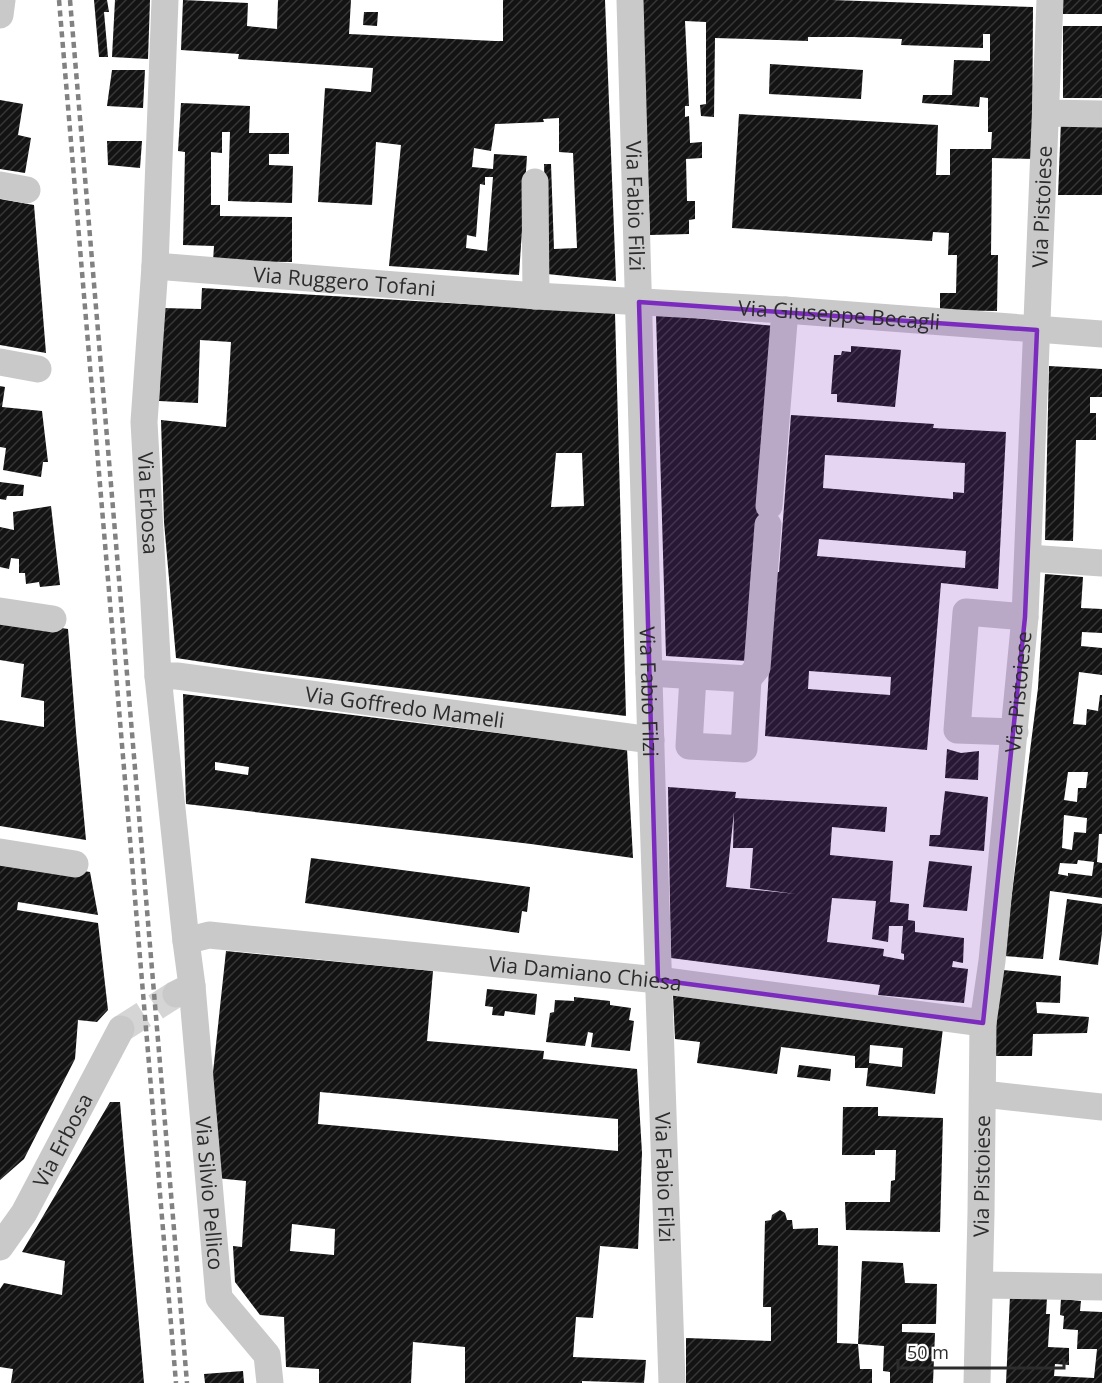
<svg xmlns="http://www.w3.org/2000/svg" width="1102" height="1383" viewBox="0 0 1102 1383" font-family="'Open Sans',sans-serif">
<defs>
<pattern id="building-hatch" width="6" height="6" patternUnits="userSpaceOnUse" patternTransform="scale(1.5)"><rect width="6" height="6" fill="#131313"/><path d="M-1 1l2-2M0 6l6-6M5 7l2-2" fill="none" stroke="#363636"/></pattern>
</defs>
<rect width="100%" height="100%" fill="#fff"/>
<g fill="url(#building-hatch)" fill-rule="evenodd">
<polygon points="94,0 107,0 109,12 104,12 108,57 99,57"/>
<polygon points="115,0 150,0 148,59 112,57"/>
<path d="M 183,0 L 248,3 L 247,26 L 277,29 L 278,0 L 351,0 L 349,34 L 495,41 L 503,41 L 503,0 L 605,0 L 616,281 L 547,274 L 544,164 L 551,164 L 554,249 L 577,248 L 573,153 L 559,152 L 559,118 L 543,119 L 544,122 L 495,124 L 491,151 L 474,148 L 472,167 L 493,169 L 494,154 L 527,156 L 519,275 L 389,266 L 401,145 L 376,142 L 372,205 L 318,202 L 325,88 L 371,92 L 373,68 L 238,59 L 239,54 L 181,50 ZM 485,177 L 493,177 L 487,251 L 466,248 L 467,235 L 476,237 L 480,184 L 485,185 Z"/>
<polygon points="641,0 832,0 1033,7 1032,159 992,158 991,255 998,255 997,311 940,310 940,293 956,293 957,255 948,255 949,233 933,232 932,241 732,228 739,114 938,125 936,175 950,175 950,149 991,149 992,132 988,132 988,98 980,97 979,107 922,103 923,95 952,95 954,60 990,61 990,34 983,34 983,48 901,45 902,39 853,37 808,37 808,41 715,38 714,117 701,116 700,105 706,104 706,22 685,21 689,106 685,106 685,117 689,116 690,143 702,142 702,158 686,159 687,201 695,201 695,219 689,220 689,234 650,235"/>
<rect x="1063" y="0" width="39" height="14"/>
<polygon points="364,12 378,12 377,26 363,25"/>
<rect x="1063" y="26" width="39" height="72"/>
<polygon points="770,64 863,70 861,99 769,94"/>
<polygon points="112,70 145,70 143,108 107,106"/>
<polygon points="0,100 23,104 18,135 31,138 25,173 0,169"/>
<polygon points="181,103 250,106 249,133 289,133 289,154 269,154 269,165 293,166 292,203 228,201 230,132 222,132 222,153 211,152 211,205 220,205 220,216 292,217 292,262 213,261 214,246 183,245 185,152 178,151"/>
<polygon points="1061,121 1102,122 1102,195 1058,195"/>
<polygon points="107,141 142,141 140,168 108,165"/>
<polygon points="0,199 34,205 46,353 0,345"/>
<path d="M 202,288 L 615,313 L 626,716 L 262,671 L 176,658 L 164,522 L 161,420 L 226,427 L 231,342 L 200,340 L 198,403 L 159,401 L 163,308 L 201,309 ZM 556,453 L 582,453 L 584,506 L 551,507 Z"/>
<polygon points="656,314 775,326 748,661 666,656"/>
<polygon points="851,346 901,350 895,407 837,402 837,394 831,394 834,355 841,355 842,351 851,352"/>
<polygon points="1049,366 1102,369 1102,397 1090,397 1090,413 1096,413 1096,440 1076,440 1073,541 1045,540"/>
<polygon points="0,386 5,387 2,407 42,411 48,462 43,462 41,477 3,470 6,448 0,447"/>
<path d="M 791,415 L 934,424 L 933,428 L 1006,432 L 998,589 L 941,583 L 927,750 L 765,736 L 775,572 L 779,572 ZM 825,455 L 965,463 L 964,493 L 953,492 L 953,499 L 823,488 ZM 819,539 L 966,551 L 965,568 L 817,556 ZM 809,671 L 891,677 L 890,695 L 808,689 Z"/>
<polygon points="0,482 24,485 23,496 7,496 6,500 0,499"/>
<polygon points="51,506 60,585 40,587 39,582 26,584 25,573 19,573 19,559 11,558 9,569 0,567 0,527 14,530 13,512"/>
<path d="M 1045,574 L 1083,577 L 1081,608 L 1102,609 L 1102,633 L 1082,632 L 1081,646 L 1102,648 L 1102,675 L 1079,672 L 1073,724 L 1086,725 L 1087,709 L 1098,711 L 1100,695 L 1102,695 L 1102,834 L 1099,834 L 1097,862 L 1102,863 L 1102,898 L 1050,891 L 1043,959 L 1004,956 L 1038,688 ZM 1068,772 L 1088,772 L 1086,788 L 1078,788 L 1077,802 L 1064,800 ZM 1064,815 L 1087,818 L 1086,833 L 1074,832 L 1072,850 L 1062,848 ZM 1078,860 L 1094,862 L 1092,876 L 1068,873 L 1068,876 L 1058,874 L 1060,863 L 1077,864 Z"/>
<polygon points="0,618 68,629 76,732 86,840 0,826 0,720 44,727 44,701 21,697 24,664 0,660"/>
<path d="M 183,694 L 627,749 L 633,858 L 531,844 L 186,804 ZM 215,762 L 249,767 L 248,775 L 215,770 Z"/>
<polygon points="947,749 961,753 979,751 978,780 945,778"/>
<path d="M 668,787 L 736,792 L 735,798 L 887,807 L 885,832 L 832,827 L 830,855 L 893,861 L 890,902 L 909,904 L 908,920 L 915,921 L 915,932 L 964,938 L 963,963 L 953,961 L 952,967 L 968,969 L 964,1003 L 878,995 L 880,985 L 671,958 ZM 734,812 L 733,848 L 753,848 L 750,888 L 796,894 L 726,887 ZM 832,898 L 876,901 L 872,939 L 888,942 L 889,926 L 903,926 L 901,953 L 904,954 L 904,960 L 883,956 L 884,949 L 827,942 Z"/>
<polygon points="945,791 988,797 984,851 929,846 930,835 940,835"/>
<polygon points="0,858 90,872 98,915 18,902 17,910 98,923 108,1010 97,1022 78,1020 75,1059 24,1159 0,1180"/>
<polygon points="311,858 530,887 527,912 522,911 519,933 305,903"/>
<polygon points="929,861 972,866 967,911 923,907"/>
<polygon points="1067,899 1102,904 1102,933 1098,965 1059,960"/>
<path d="M 226,951 L 433,971 L 427,1041 L 544,1051 L 543,1059 L 637,1069 L 642,1153 L 638,1249 L 600,1246 L 593,1318 L 576,1317 L 573,1357 L 646,1360 L 644,1383 L 582,1381 L 582,1383 L 465,1383 L 465,1347 L 413,1342 L 411,1383 L 319,1383 L 319,1369 L 286,1367 L 284,1317 L 260,1315 L 235,1282 L 233,1246 L 242,1247 L 246,1181 L 216,1178 L 212,1082 ZM 320,1092 L 618,1119 L 618,1151 L 318,1124 ZM 292,1224 L 335,1229 L 334,1255 L 290,1251 Z"/>
<polygon points="1003,970 1061,976 1060,1003 1036,1002 1037,1013 1089,1017 1087,1033 1033,1034 1032,1056 996,1056 994,1030"/>
<polygon points="487,989 537,994 535,1015 505,1011 504,1016 492,1015 493,1007 485,1006"/>
<path d="M 673,995 L 943,1028 L 935,1094 L 866,1086 L 868,1068 L 855,1068 L 855,1056 L 781,1047 L 777,1074 L 697,1063 L 700,1042 L 675,1039 ZM 870,1045 L 903,1048 L 902,1067 L 869,1063 Z"/>
<polygon points="574,997 610,1001 610,1005 631,1008 629,1020 634,1021 630,1051 591,1047 593,1033 588,1032 585,1046 546,1042 550,1013 554,1012 555,1000 574,1001"/>
<polygon points="799,1065 831,1069 830,1081 797,1077"/>
<polygon points="110,1102 120,1102 144,1383 11,1383 13,1369 0,1367 0,1289 4,1283 62,1295 65,1261 22,1252"/>
<polygon points="843,1107 878,1107 878,1116 943,1118 940,1232 846,1230 845,1202 890,1202 891,1181 895,1180 896,1150 875,1150 875,1155 842,1155"/>
<polygon points="780,1210 785,1213 787,1220 792,1220 793,1229 818,1228 818,1245 838,1246 837,1343 858,1344 860,1369 872,1369 872,1383 686,1383 686,1338 771,1341 771,1307 763,1307 765,1221 771,1220 772,1215"/>
<polygon points="862,1261 903,1263 905,1283 937,1284 936,1324 902,1324 902,1332 935,1333 933,1383 890,1383 890,1372 883,1371 884,1346 858,1344"/>
<polygon points="1010,1296 1047,1298 1046,1314 1050,1314 1048,1347 1069,1348 1069,1365 1055,1364 1054,1376 1094,1378 1097,1349 1077,1349 1078,1330 1063,1329 1064,1316 1060,1315 1061,1299 1081,1301 1080,1311 1102,1312 1102,1383 1006,1383"/>
<polygon points="243,1371 244,1383 205,1383 204,1374"/>
</g>
<g fill="none" stroke-linecap="round" stroke-linejoin="round">
<polyline stroke="#d5d5d5" stroke-width="27" stroke-dasharray="27 14" stroke-linecap="butt" points="121,1029 176,994"/>
<g stroke="#c9c9c9" stroke-width="27">
<path id="s1" d="M 165,0 L 155,266 L 144,422 L 158,676 L 186,941 L 192,986 L 176,994"/>
<path id="s2" d="M 630,0 L 652,784 L 672,1383"/>
<polyline points="0,15 2,0"/>
<polyline points="1046,113 1102,114"/>
<polyline points="535,182 536,296"/>
<polyline points="0,185 27,190"/>
<path id="s3" d="M 155,266 L 536,296 L 785,310 L 1102,334"/>
<polyline points="0,362 38,369"/>
<polyline points="769,506 785,310"/>
<polyline points="1028,558 1102,563"/>
<polyline points="0,611 53,619"/>
<polyline points="649,673 748,679 757,668 768,525"/>
<path id="s4" d="M 158,676 L 177,676 L 651,740"/>
<polyline points="693,676 689,746 744,749 748,679"/>
<polyline points="1015,732 957,730 966,612 1025,617"/>
<polyline points="0,852 75,864"/>
<path id="s5" d="M 186,941 L 209,935 L 658,980 L 983,1023"/>
<path id="s6" d="M 192,986 L 219,1298 L 267,1355 L 270,1383"/>
<polyline points="983,1094 1102,1107"/>
<path id="s7" d="M 0,1247 L 24,1213 L 121,1029"/>
<polyline points="980,1285 1102,1287"/>
<path id="s8" d="M 977,1383 L 981,1213 L 983,1023 L 992,961 L 1025,617 L 1050,0"/>
</g>
<g stroke="#818181" stroke-width="4.5" stroke-dasharray="6 4.5" stroke-linecap="butt">
<polyline points="59,0 176,1383"/>
<polyline points="70,0 187,1383"/>
</g>
</g>
<path fill="#7b2cbf" fill-opacity="0.2" stroke="#7b2cbf" stroke-width="4.5" stroke-linejoin="round" d="M 639,302 L 1037,330 L 1025,617 L 983,1023 L 658,980 Z"/>
<g text-anchor="middle" dominant-baseline="central" stroke-width="6" stroke-linejoin="round" paint-order="stroke">
<g font-size="21" fill="#2c2c2c" stroke="#fff">
<text stroke="none"><textPath href="#s2" startOffset="206">Via Fabio Filzi</textPath></text>
<text stroke="none"><textPath href="#s8" startOffset="1179">Via Pistoiese</textPath></text>
<text stroke="none"><textPath href="#s3" startOffset="190">Via Ruggero Tofani</textPath></text>
<text stroke="none"><textPath href="#s3" startOffset="686">Via Giuseppe Becagli</textPath></text>
<text stroke="none"><textPath href="#s1" startOffset="504">Via Erbosa</textPath></text>
<text stroke="none"><textPath href="#s2" startOffset="692">Via Fabio Filzi</textPath></text>
<text stroke="none"><textPath href="#s8" startOffset="693">Via Pistoiese</textPath></text>
<text stroke="none"><textPath href="#s4" startOffset="249">Via Goffredo Mameli</textPath></text>
<text stroke="none"><textPath href="#s5" startOffset="402">Via Damiano Chiesa</textPath></text>
<text stroke="none"><textPath href="#s7" startOffset="124">Via Erbosa</textPath></text>
<text stroke="none"><textPath href="#s8" startOffset="207">Via Pistoiese</textPath></text>
<text stroke="none"><textPath href="#s2" startOffset="1178">Via Fabio Filzi</textPath></text>
<text stroke="none"><textPath href="#s6" startOffset="208">Via Silvio Pellico</textPath></text>
</g>
</g>
<path d="M898 1359v9h166v-9" fill="none" stroke="#2c2c2c" stroke-width="3"/>
<text x="907" y="1359" font-size="18" fill="#2c2c2c" stroke="#ffffff" stroke-width="4.5" paint-order="stroke">50 m</text>
</svg>
